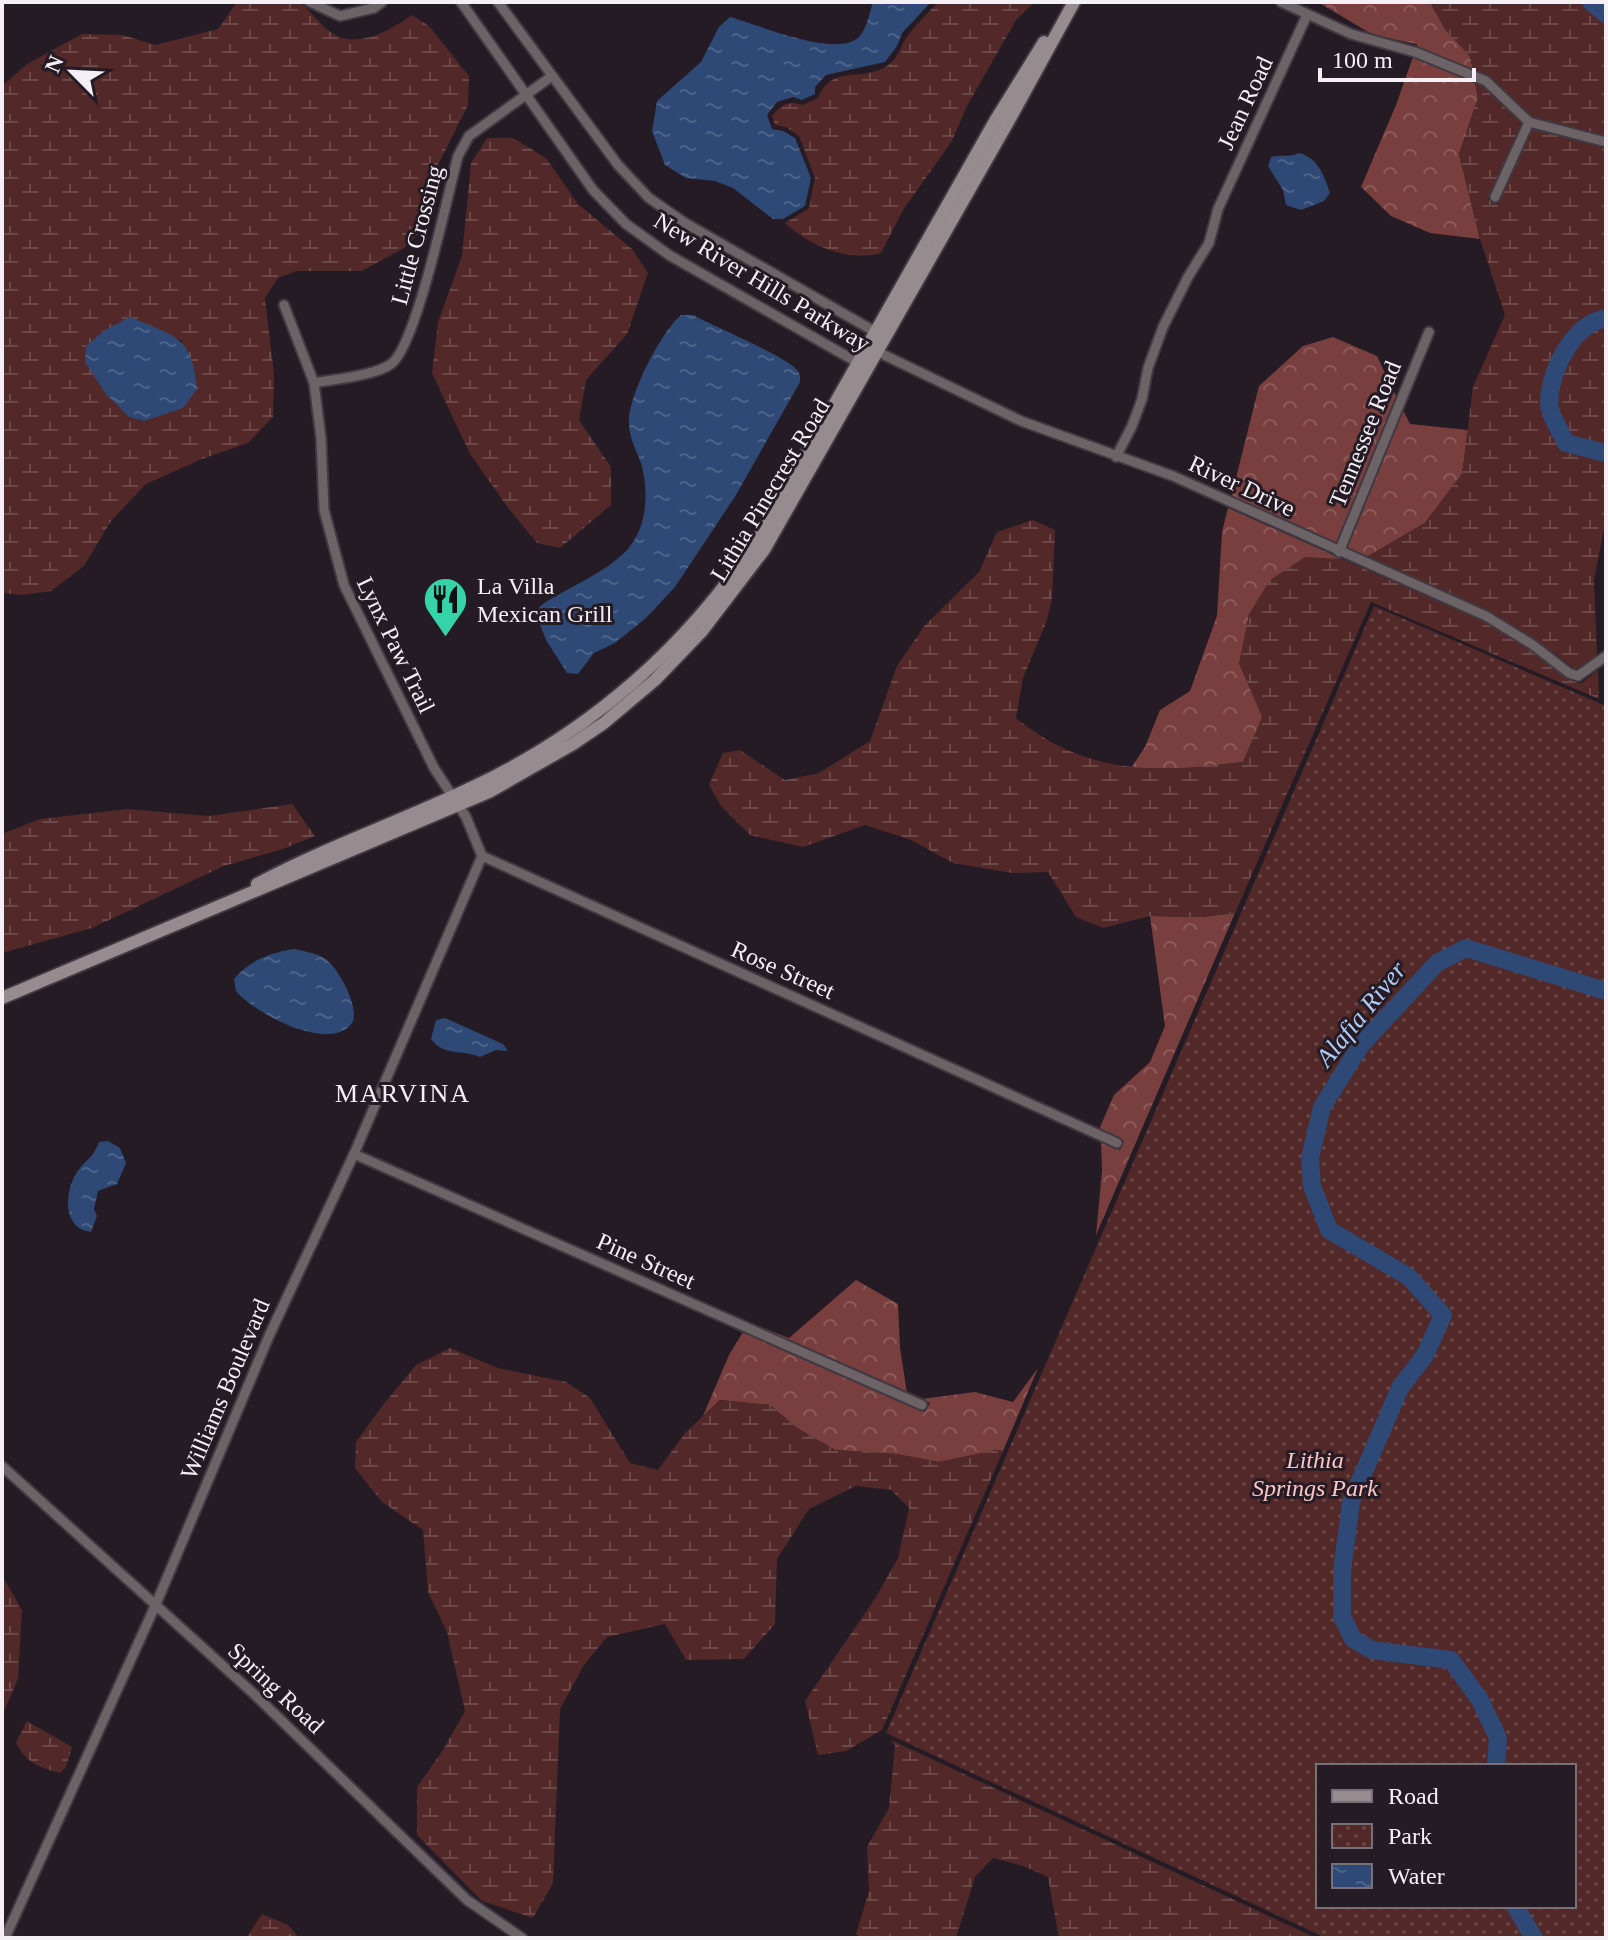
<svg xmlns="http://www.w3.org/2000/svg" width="1608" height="1940" viewBox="0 0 1608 1940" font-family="'Times New Roman',serif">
<defs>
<pattern id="forest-crowns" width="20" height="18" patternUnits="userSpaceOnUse" patternTransform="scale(2)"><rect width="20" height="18" fill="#793e3e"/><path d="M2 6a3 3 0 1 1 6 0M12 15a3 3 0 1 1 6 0" fill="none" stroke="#8d5a5a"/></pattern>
<pattern id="wetland-marsh" width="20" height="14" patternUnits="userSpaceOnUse" patternTransform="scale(2)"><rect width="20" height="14" fill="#522828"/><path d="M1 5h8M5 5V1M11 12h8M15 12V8" fill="none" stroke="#6c4848"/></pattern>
<pattern id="park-dots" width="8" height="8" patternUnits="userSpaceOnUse" patternTransform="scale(2)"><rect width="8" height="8" fill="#522828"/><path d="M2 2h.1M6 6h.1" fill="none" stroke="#6c4848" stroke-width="1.8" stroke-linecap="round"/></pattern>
<pattern id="water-ripples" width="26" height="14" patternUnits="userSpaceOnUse" patternTransform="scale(2)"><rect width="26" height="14" fill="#2e4975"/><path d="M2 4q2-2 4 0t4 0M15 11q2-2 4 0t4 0" fill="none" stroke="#4d6489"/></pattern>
</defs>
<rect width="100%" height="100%" fill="#241b25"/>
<g fill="url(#forest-crowns)">
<polygon points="1318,2 1430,2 1445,29 1470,56 1473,70 1417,47 1417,44 1373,35"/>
<polygon points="1413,57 1475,82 1478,98 1459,154 1480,239 1430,233 1391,216 1361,187 1396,105"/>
<polygon points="1333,337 1377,356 1396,396 1336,545 1231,498 1259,386 1303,346"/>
<polygon points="1403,410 1410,424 1468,430 1462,474 1425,523 1365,558 1347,549"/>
<polygon points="1228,508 1342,559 1336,560 1239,663 1263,717 1243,762 1182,769 1131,768 1145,747 1160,710 1190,691 1217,616 1222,532"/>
<polygon points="1235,913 1096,1235 1102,1171 1101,1141 1120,1150 1124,1141 1100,1130 1100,1127 1114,1095 1150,1062 1165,1026 1150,916 1202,917"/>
<polygon points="856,1280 898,1304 900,1348 907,1393 748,1322 789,1338"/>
<polygon points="743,1332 925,1412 930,1403 921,1399 975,1392 1013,1402 1038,1368 1003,1451 997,1450 939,1462 896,1454 835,1450 797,1428 770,1405 720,1400 703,1416 729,1355"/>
</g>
<g fill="url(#wetland-marsh)" fill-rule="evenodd">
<path d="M 237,2 L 301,2 C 310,11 319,23 329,31 C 354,51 390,31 412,15 L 429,26 L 469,76 L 468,105 L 431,179 L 418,234 L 404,248 L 362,271 L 297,271 L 278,278 L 265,298 L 274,374 L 273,417 L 248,443 L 202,459 L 146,484 L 111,521 L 84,566 L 51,591 L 22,595 L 2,593 L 2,86 L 27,64 L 82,34 L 123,35 L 155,45 L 218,29 ZM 130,317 L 182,341 L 182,408 L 143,421 L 129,417 Z"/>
<path d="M 938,2 L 1035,2 L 1016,20 L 967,106 L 952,141 L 903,210 L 881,253 C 847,262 810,246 785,223 L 809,208 L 815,178 L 799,136 L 786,127 L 775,125 L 772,116 C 782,103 789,101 803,105 L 818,98 C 833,63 860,83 887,66 C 898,60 901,44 908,35 C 917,24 928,13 938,2 Z"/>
<polygon points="1430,2 1606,2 1606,136 1531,117 1490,78 1473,70 1470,56 1445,29"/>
<polygon points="1475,82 1483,86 1522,123 1488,199 1498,204 1532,129 1606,147 1606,519 1594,580 1597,655 1577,670 1536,640 1489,612 1365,558 1425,523 1462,474 1473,387 1505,315 1480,239 1459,154 1478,98"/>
<polygon points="487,138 513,138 546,158 578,204 632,249 648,273 627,334 586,380 579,420 611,467 611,505 560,548 537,543 509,509 470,454 432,373 438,322 462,256 471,163"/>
<path d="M 1033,520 L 1055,530 L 1052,599 L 1046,623 L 1023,678 L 1016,718 C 1088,776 1156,773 1243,762 L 1262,717 L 1239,663 L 1249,614 L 1270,580 L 1305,557 L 1342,559 L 1484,621 L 1530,649 L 1577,683 L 1582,683 L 1598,670 L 1599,699 L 1371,602 L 1235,913 L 1202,917 L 1150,916 L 1103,928 L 1076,917 L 1048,872 L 1012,873 L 953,863 L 911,840 L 865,825 L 803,847 L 750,835 L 721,806 L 709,785 L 723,753 L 740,750 L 785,780 L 819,773 L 870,741 L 897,666 L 925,625 L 979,572 L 997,532 Z"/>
<polygon points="292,804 315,836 283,849 224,866 92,928 2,953 2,834 40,819 128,809 209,816"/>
<polygon points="450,1348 498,1368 566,1382 590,1398 630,1463 658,1470 685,1433 720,1400 770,1405 797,1428 835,1450 896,1454 939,1462 997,1450 1003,1451 882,1730 846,1751 818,1755 805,1701 876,1597 898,1558 909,1508 891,1490 856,1486 809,1509 777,1559 775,1624 744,1659 686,1660 665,1624 607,1637 584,1665 560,1709 553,1883 533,1918 482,1901 417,1835 417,1787 443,1750 465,1711 447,1632 428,1592 423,1530 382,1502 355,1468 356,1442 383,1405 416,1365"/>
<polygon points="2,1575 22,1610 18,1679 2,1716"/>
<path d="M 27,1721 L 72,1747 L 66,1767 L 60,1773 C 40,1768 24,1762 16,1742 Z"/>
<polygon points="891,1740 1316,1938 1059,1938 1048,1877 1026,1867 993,1858 975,1877 956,1938 860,1938 856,1934 869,1891 867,1847 889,1808 895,1746"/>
<polygon points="262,1914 288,1925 299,1938 249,1938 248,1935"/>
</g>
<path fill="url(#park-dots)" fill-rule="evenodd" d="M 1374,606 L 1606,706 L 1606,1938 L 1326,1938 L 886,1733 ZM 1318,1766 L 1574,1766 L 1574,1906 L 1318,1906 Z"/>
<g fill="url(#water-ripples)">
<path d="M 873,2 L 931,2 L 902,33 L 897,46 L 885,62 L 826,75 L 815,87 L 815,94 L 802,100 L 793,97 L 777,102 L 767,115 L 772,129 L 783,131 L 795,138 L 811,178 L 805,206 L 783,219 L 773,219 L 733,188 L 715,181 L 686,178 L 665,165 L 652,131 L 657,101 L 701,62 L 719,27 L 730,17 C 757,24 836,59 859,37 C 866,30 870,12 873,2 Z"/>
<path d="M 1299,153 C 1318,158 1324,175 1330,193 L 1324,201 L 1301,210 L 1286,205 L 1283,190 L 1268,166 L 1271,157 C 1282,154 1288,158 1299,153 Z"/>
<path d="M 681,315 L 693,315 C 713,326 785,356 797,370 C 801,375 800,377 800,382 L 736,495 L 675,587 L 646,618 L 615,643 L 594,653 L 578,674 L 567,673 L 546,640 L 536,614 L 540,606 C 568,587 604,574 627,550 C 648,526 649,492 641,463 C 636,449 629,438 629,423 C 628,396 661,332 681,315 Z"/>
<path d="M 130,317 C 176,337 192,335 197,389 L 183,408 L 144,421 L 129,417 L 106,394 L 85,362 L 86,346 L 105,330 Z"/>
<path d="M 294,949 C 304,951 315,953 324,958 C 337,965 361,1009 352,1023 C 330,1054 254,1013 236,991 L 234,979 C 250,960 270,953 294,949 Z"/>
<path d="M 445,1018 L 503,1044 L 508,1051 L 496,1050 L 480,1057 C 463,1049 444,1057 431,1039 L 436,1020 Z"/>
<path d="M 108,1141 L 120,1148 L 126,1163 L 117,1184 L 98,1191 L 94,1209 L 97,1216 L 91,1232 C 87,1231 82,1230 79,1228 C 61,1215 68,1182 80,1168 C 90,1157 93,1157 99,1142 Z"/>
</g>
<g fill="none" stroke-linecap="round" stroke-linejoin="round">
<g stroke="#2e4975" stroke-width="18">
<polyline points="1591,2 1606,14"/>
<path d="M 1606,318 C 1572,325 1551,369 1549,402 C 1549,414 1561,432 1566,443 L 1606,453"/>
<polyline points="1496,1766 1498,1738 1480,1700 1451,1660 1372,1650 1353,1639 1342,1617 1342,1571 1351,1502 1400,1388 1425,1355 1443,1315 1409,1277 1329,1230 1312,1186 1310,1158 1322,1107 1361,1045 1437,963 1466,948 1606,991"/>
<polyline points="1515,1906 1534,1938"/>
</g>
<defs>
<g id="street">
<polyline points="310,2 340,16 374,8 382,2"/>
<polyline points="461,2 593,190 626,224 669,255 862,365"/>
<polyline points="498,2 618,165 649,198 685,223 879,334"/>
<polyline points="1281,2 1351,34 1415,52 1486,81 1529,122 1606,142"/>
<polyline points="1495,197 1529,122"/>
<polyline points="284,305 314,383 321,438 324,510 344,585 434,768 466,817 482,856 1117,1143"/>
<polyline points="878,352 1021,421 1173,476 1486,616 1533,645 1569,673 1578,676 1606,656"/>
<path d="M 314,383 C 335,379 374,376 391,364 C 416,347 448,193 458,156 L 469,136 L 552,76"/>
<polyline points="1116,457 1132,426 1142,399 1148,368 1163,327 1188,277 1209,243 1218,209 1307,15"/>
<polyline points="1339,552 1429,332"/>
<polyline points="354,1154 922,1405"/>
<polyline points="2,1466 254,1694 467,1900 522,1938"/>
<polyline points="5,1938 156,1604 269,1336 354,1154 482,856"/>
</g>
<g id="secondary">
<path d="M 257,884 C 326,847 402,821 473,787 C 590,732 687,647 758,539 L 995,121 L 1044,42"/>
<polyline points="2,998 489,792 573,744 604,723 655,680 702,631 764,550 1012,115 1074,2"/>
</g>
</defs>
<use href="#street" stroke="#413942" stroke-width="13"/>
<use href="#secondary" stroke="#413942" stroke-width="16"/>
<use href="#street" stroke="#6b6366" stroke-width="9"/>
<use href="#secondary" stroke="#968b8f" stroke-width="12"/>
</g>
<defs>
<symbol id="restaurant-pin" viewBox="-11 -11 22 30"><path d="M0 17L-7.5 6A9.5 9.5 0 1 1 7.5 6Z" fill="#34d4a8" stroke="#241b25"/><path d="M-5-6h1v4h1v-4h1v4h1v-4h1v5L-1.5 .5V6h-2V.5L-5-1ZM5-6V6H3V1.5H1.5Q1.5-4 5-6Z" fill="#111"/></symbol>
</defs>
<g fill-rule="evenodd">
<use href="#restaurant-pin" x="420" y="574" width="51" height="69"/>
</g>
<g text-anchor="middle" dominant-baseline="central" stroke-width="6" stroke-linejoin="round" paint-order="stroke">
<g font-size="24" fill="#f5eff6" stroke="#241b25">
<text transform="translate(1245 103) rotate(-65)">Jean Road</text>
<text transform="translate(417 235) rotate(-75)">Little Crossing</text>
<text transform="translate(762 282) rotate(31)">New River Hills Parkway</text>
<text transform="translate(1365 434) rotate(-68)">Tennessee Road</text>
<text transform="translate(1242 486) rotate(25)">River Drive</text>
<text transform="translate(770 490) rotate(-59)">Lithia Pinecrest Road</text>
<text transform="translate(396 645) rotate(64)">Lynx Paw Trail</text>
<text transform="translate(783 970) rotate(24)">Rose Street</text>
<text transform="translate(646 1261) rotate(24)">Pine Street</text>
<text transform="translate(225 1389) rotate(-67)">Williams Boulevard</text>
<text transform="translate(276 1688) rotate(43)">Spring Road</text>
</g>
<g font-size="24" fill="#f5eff6" stroke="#241b25" text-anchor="start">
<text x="477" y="586">La Villa<tspan x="477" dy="28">Mexican Grill</tspan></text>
</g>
<g font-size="24" font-style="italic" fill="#ffc5c2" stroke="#241b25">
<text x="1315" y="1460">Lithia<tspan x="1315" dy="28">Springs Park</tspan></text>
</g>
<g font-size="26" font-style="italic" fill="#afc9f4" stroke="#241b25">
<text transform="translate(1361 1014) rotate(-51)">Alafia River</text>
</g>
<g font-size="26" letter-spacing="2" fill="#f5eff6" stroke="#241b25">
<text x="403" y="1093">MARVINA</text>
</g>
</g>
<rect width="1608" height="1940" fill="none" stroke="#f5eff6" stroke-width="8"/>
<rect x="1316" y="1764" width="260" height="144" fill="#241b25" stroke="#787079" stroke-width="2"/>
<rect x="1332" y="1790" width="40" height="12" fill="#968b8f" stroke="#787079" stroke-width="2"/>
<text x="1388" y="1804" font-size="24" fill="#f5eff6">Road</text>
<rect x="1332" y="1824" width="40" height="24" fill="url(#park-dots)" stroke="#787079" stroke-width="2"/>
<text x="1388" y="1844" font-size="24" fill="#f5eff6">Park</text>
<rect x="1332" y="1864" width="40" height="24" fill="url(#water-ripples)" stroke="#787079" stroke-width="2"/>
<text x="1388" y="1884" font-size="24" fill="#f5eff6">Water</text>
<g transform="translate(72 72) rotate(294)" stroke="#241b25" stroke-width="6" paint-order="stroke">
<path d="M0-6L14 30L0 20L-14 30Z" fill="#f5eff6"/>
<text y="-12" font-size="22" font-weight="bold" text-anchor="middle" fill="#f5eff6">N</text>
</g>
<path d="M1320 68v12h154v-12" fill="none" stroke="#f5eff6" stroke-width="4"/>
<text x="1332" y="68" font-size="24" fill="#f5eff6" stroke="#241b25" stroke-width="6" paint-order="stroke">100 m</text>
</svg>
